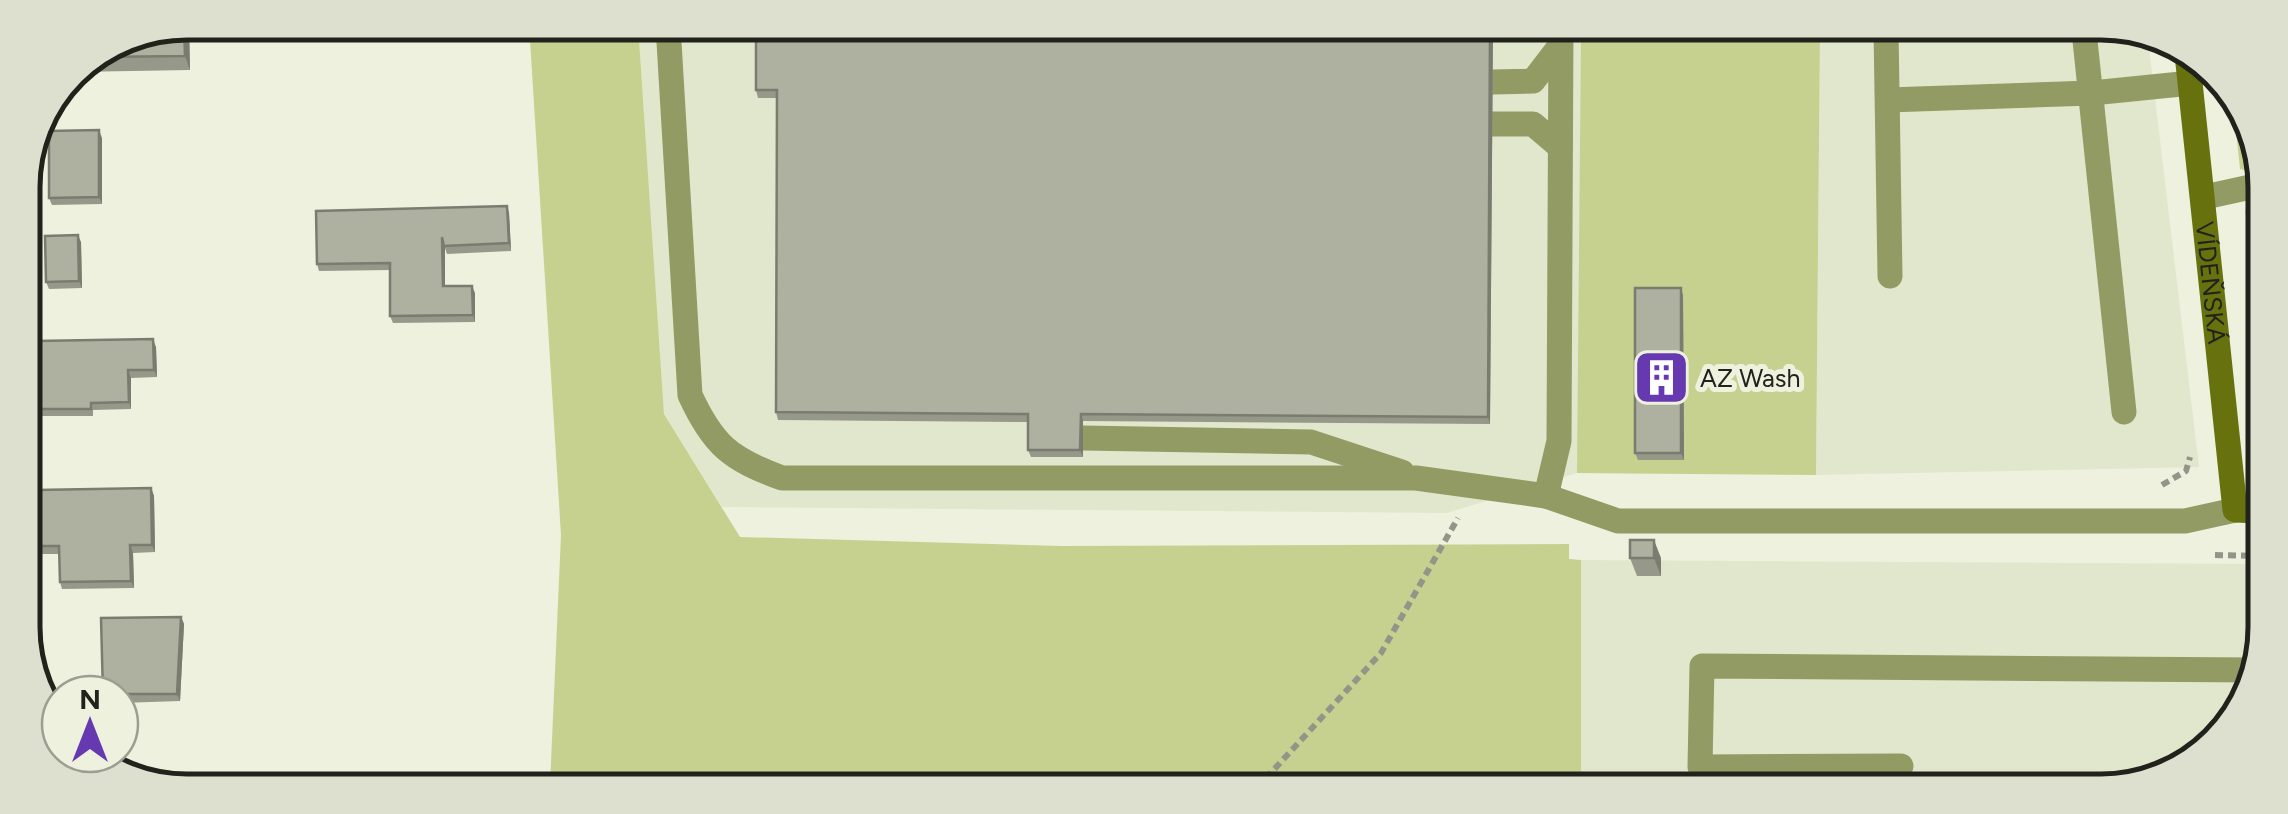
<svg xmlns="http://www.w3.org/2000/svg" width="2288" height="814" viewBox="0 0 2288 814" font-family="Figtree,sans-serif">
<rect width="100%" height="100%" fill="#edf1de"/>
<g fill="#e1e7cc">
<polygon points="638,24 1581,29 1580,180 1727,474 1577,473 1447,513 722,507 664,414"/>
<polygon points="1820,30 2147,31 2199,467 1816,475"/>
<polygon points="1581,560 2259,564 2257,679 2201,758 2111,791 1581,789"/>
</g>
<g fill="#c6d190">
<polygon points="529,24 638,24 664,414 740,537 1061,546 1569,544 1569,559 1581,560 1581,789 550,785 561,535"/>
<polygon points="1581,29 1820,30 1816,475 1577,473"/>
<polygon points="2232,93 2264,165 2264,170 2255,173 2240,169"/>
<polygon points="2263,207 2261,352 2245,210"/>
</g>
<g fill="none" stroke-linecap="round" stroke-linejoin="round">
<g stroke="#939588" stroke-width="6" stroke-dasharray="8 5" stroke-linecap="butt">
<polyline points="2162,485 2186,471 2190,457"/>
<polyline points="2215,555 2259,556"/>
<polyline points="1257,788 1381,653 1458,518"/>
</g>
<g stroke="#929b64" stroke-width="25">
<path d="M 668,25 L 690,395 C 713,445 730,459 782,478 L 1416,478 L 1546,496"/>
<polyline points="1561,28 1559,441 1546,496 1618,521 2185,521 2235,510"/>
<polyline points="1886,30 1890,276"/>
<polyline points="2084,31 2124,412"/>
<polyline points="1493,82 1533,81 1560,46"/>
<polyline points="1888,100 2092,93 2191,83"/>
<polyline points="1493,124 1533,124 1560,147"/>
<polyline points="2205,197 2264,184"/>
<polyline points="1083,438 1311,442 1402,472"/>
<polyline points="1901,766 1700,767 1702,666 2257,670"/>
</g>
<path stroke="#67720e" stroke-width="25" id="s1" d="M 2187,54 L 2235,510 L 2259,511"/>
</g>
<g fill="#969889">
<polygon points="187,22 196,23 196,26 189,26 190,70 74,72 78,64"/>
<polygon points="778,25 1493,28 1490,424 1083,421 1083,457 1031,457 1028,450 1028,422 778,420 776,412 777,98 758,98 756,90 778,39"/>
<polygon points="1907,30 2009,30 2009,40 1910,40"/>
<polygon points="102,138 102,204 52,205 49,198"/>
<polygon points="509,213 511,251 447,254 445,248 445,286 475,293 475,322 393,323 390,316 390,270 319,271 317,264"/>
<polygon points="81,242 82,288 49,289 46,282"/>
<polygon points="1681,288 1683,296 1684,460 1638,460 1635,453"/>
<polygon points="156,347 157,377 131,378 131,409 93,410 93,416 38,416 36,409"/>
<polygon points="151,488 154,496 155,552 133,553 134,588 62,589 60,582 59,554 40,554 38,546"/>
<polygon points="1630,558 1661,558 1661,576 1637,576"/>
<polygon points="181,617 184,624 180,701 120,703 120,694"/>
</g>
<g fill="#7a7c6f">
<polygon points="187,22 189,26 190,70 185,56 184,23"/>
<polygon points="1490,28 1493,28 1490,424 1488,417"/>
<polygon points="99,130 102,138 102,204 99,197"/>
<polygon points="507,206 509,213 511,251 509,243"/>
<polygon points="78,235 81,242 82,288 79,281"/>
<polygon points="442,237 445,245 445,293 443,286"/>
<polygon points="472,286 475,293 475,322 473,315"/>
<polygon points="1681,288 1683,296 1684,460 1681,453"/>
<polygon points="153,339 156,347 157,377 154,370"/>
<polygon points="128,370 131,378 131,409 129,402"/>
<polygon points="1081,414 1083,421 1083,457 1080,450"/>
<polygon points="151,488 154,496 155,552 152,545"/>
<polygon points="1654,540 1661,558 1661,576 1654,558"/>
<polygon points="130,545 133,553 134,588 131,581"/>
<polygon points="181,617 184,624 180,701 177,694"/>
</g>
<g fill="#aeb19f" stroke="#7a7c6f" stroke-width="2.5">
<polygon points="184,23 185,56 95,57"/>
<polygon points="778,25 1490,28 1488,417 1081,414 1080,450 1028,450 1028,414 776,412 777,90 756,90 756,39 778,39"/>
<polygon points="99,130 99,197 49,198 49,131"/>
<polygon points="507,206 509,243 444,246 442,237 443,286 472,286 473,315 390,316 390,263 317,264 316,211"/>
<polygon points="78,235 79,281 46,282 45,236"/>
<rect x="1635" y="288" width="46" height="165"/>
<polygon points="153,339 154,370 128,370 129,402 91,403 91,409 36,409 36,341"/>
<polygon points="151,488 152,545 130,545 131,581 60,582 59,546 38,546 37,490"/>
<rect x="1630" y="540" width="24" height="18"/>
<polygon points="181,617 177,694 103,694 101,618"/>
</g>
<defs>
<symbol id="building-square" viewBox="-11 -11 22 22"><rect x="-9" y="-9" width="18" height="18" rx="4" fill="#6739b1" stroke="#edf1de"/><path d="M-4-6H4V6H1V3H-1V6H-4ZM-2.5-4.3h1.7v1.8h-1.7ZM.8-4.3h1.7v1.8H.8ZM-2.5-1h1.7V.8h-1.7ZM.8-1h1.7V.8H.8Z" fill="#fff"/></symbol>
</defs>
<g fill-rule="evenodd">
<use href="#building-square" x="1630" y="346" width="63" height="63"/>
</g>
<g text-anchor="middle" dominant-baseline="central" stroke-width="10" stroke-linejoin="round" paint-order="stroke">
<g font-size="25" fill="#21221b" stroke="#edf1de">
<text stroke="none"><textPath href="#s1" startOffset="230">VÍDEŇSKÁ</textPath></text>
</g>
<g font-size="25" fill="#21221b" stroke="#edf1de" text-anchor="start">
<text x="1700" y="378">AZ Wash</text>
</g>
</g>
<path d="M0 0H2288V814H0ZM187 40H2101A147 147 0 0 1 2248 187V627A147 147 0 0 1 2101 774H187A147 147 0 0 1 40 627V187A147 147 0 0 1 187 40Z" fill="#dde0ce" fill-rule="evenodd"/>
<path fill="none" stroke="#21221b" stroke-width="5" d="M187 40H2101A147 147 0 0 1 2248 187V627A147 147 0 0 1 2101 774H187A147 147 0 0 1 40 627V187A147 147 0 0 1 187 40Z"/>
<g transform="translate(90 724)"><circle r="48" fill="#edf1de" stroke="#9b9e90" stroke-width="2.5"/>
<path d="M0-8L18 38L0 25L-18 38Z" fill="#6739b1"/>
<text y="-15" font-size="28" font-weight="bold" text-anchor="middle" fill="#21221b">N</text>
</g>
</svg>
